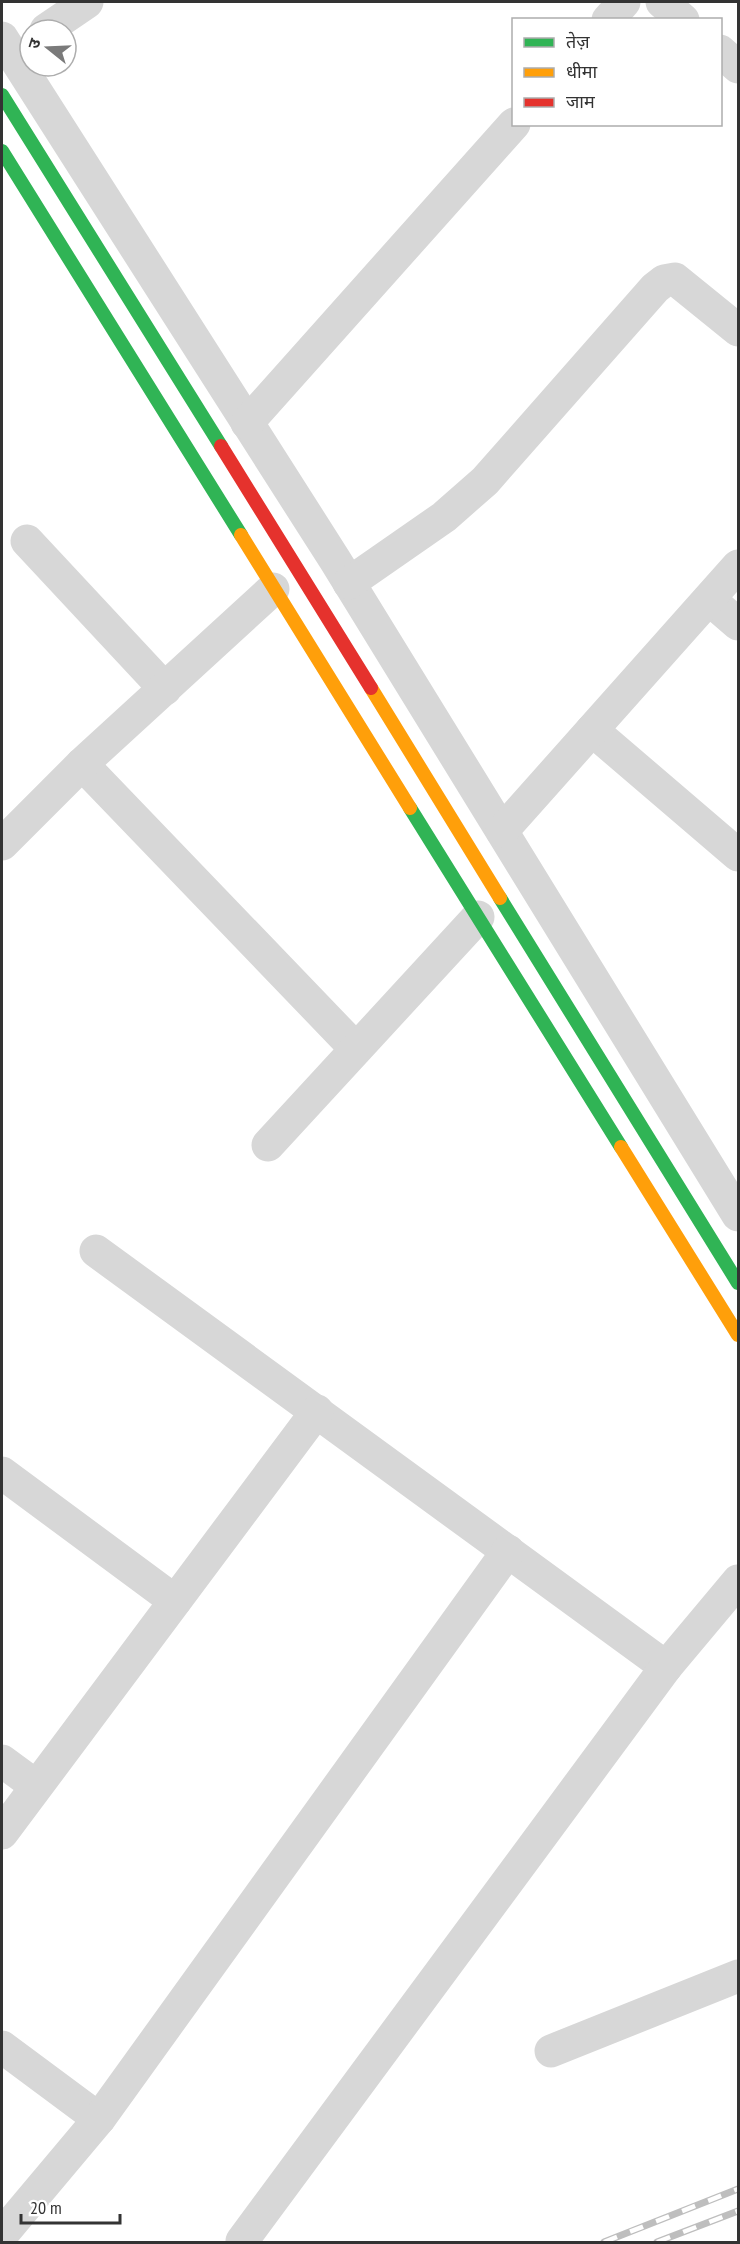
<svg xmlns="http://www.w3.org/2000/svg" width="740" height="2244" viewBox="0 0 740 2244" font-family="'PT Sans Narrow','Noto Sans Devanagari',sans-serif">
<rect width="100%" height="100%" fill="#fff"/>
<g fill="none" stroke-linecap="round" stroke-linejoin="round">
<g stroke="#d7d7d7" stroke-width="33">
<polyline points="662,2 683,20"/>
<polyline points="608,20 624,2"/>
<polyline points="46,30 87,2"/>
<polyline points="2,38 335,560 738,1215"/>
<polyline points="720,51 738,67"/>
<polyline points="247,423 514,124"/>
<polyline points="27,541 165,689"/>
<polyline points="349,583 444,517 485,481 655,288 664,281 675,279 738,330"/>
<polyline points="709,599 738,624"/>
<polyline points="592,730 738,855"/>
<polyline points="82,764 356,1049"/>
<polyline points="502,831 738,566"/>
<polyline points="2,844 82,764 273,589"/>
<polyline points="268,1145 478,917"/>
<polyline points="96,1251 666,1667"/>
<polyline points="2,1473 175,1601"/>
<polyline points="2,1761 36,1786"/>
<polyline points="2,1833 317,1411"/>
<polyline points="2,2047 99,2119"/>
<polyline points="551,2051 738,1976"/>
<polyline points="2,2232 5,2231 99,2119 508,1551"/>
<polyline points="242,2241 666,1667 738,1581"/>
</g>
<g stroke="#30b455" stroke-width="14">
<polyline points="2,95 221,446"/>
<polyline points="2,151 241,535"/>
<polyline points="410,808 621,1147"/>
<polyline points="500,898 738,1283"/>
</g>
<g stroke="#ff9f0a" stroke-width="14">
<polyline points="241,535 410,808"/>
<polyline points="371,688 500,898"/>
<polyline points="621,1147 738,1335"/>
</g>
<polyline stroke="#e5322d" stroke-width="14" points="221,446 371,688"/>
<defs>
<g id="rail">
<polyline points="604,2242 738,2189"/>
<polyline points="657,2242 738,2211"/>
</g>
</defs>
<use href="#rail" stroke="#bebebe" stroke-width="7"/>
<use href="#rail" stroke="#fff" stroke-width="4.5" stroke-dasharray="14" stroke-linecap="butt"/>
</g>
<rect width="740" height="2244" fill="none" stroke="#333333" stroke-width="6"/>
<rect x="512" y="18" width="210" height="108" fill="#ffffff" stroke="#adadad" stroke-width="1.5"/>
<rect x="524" y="38" width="30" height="9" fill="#30b455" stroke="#adadad" stroke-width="1.5"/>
<text x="566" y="48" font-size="18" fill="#333333">तेज़</text>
<rect x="524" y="68" width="30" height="9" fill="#ff9f0a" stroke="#adadad" stroke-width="1.5"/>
<text x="566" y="78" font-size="18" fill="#333333">धीमा</text>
<rect x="524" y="98" width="30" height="9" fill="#e5322d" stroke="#adadad" stroke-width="1.5"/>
<text x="566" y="108" font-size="18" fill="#333333">जाम</text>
<g transform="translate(48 48) rotate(288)"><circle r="28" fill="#ffffff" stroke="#adadad" stroke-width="1.5"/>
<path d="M0-4.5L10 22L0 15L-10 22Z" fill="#7a7a7a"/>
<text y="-9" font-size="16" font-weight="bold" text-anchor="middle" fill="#333333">उ</text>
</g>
<path d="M21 2214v9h99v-9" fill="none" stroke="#333333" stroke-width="3"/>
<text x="30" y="2214" font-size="18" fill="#333333" stroke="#ffffff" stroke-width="4.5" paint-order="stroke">20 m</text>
</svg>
